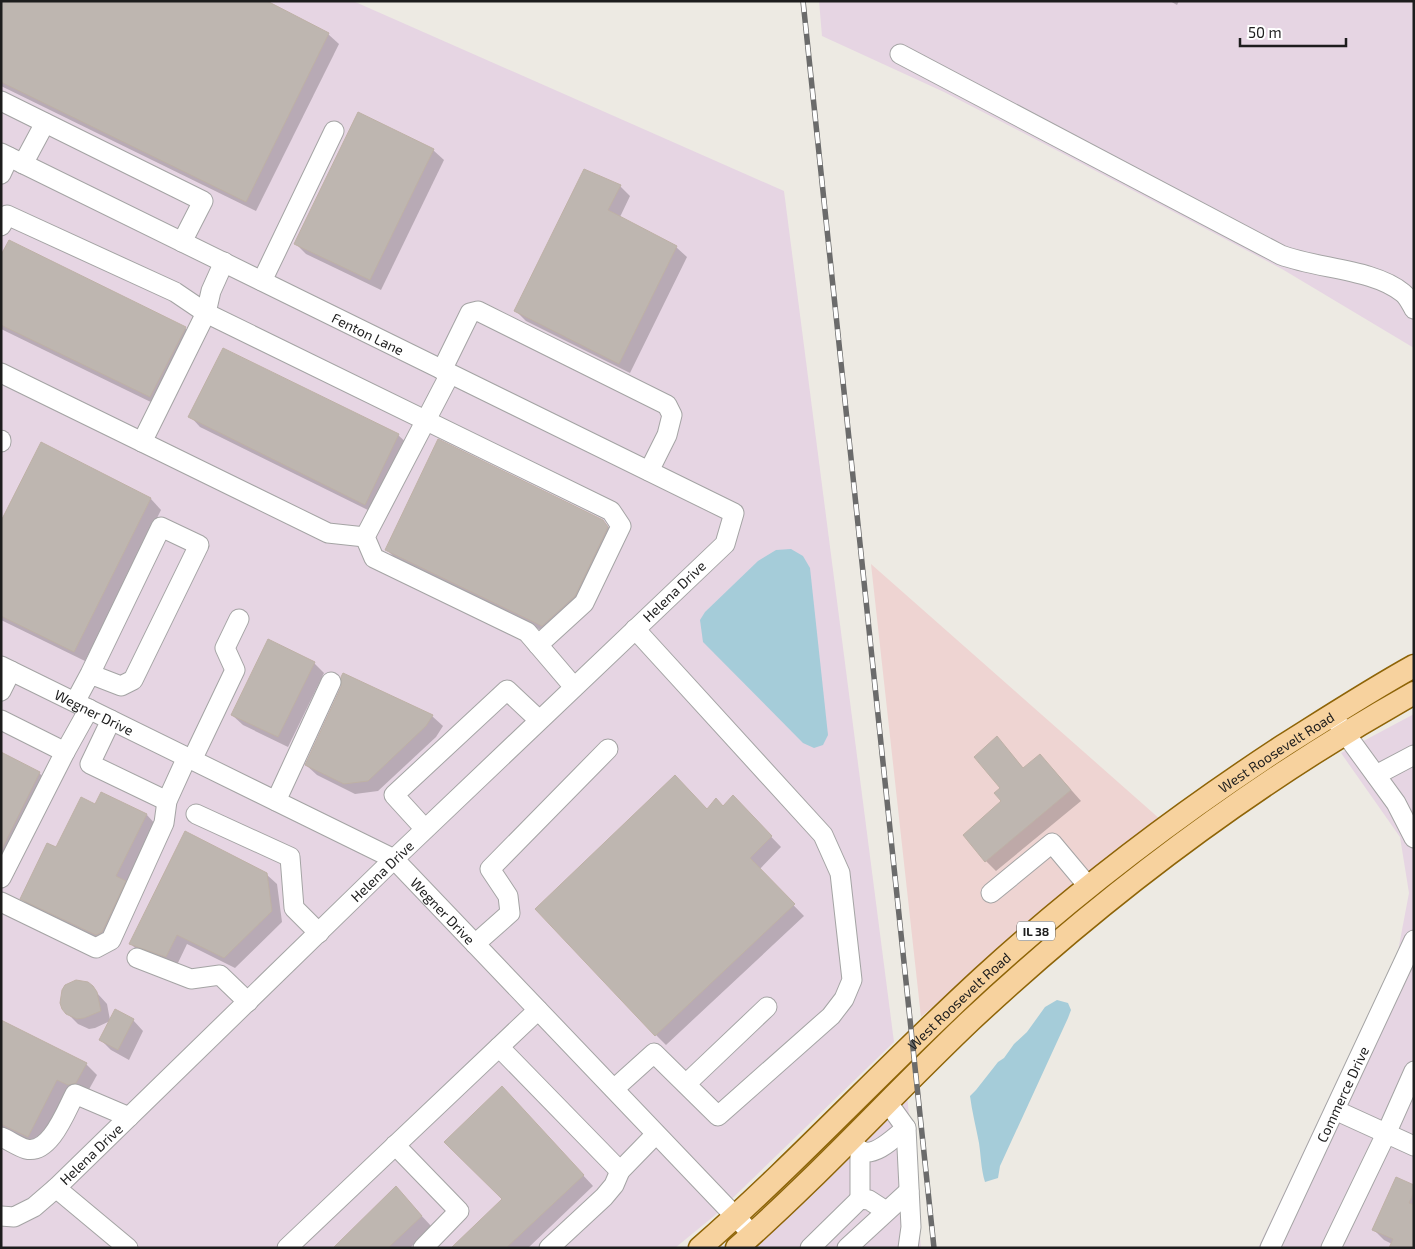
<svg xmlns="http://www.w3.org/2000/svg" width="1415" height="1249" viewBox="0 0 1415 1249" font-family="'Exo 2',sans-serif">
<rect width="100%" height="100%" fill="#edeae3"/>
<polygon fill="#eed4d2" points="871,564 1161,820 1028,926 921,1017"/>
<g fill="#e6d5e3">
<polygon points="1,1 353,1 784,191 894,1042 714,1216 675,1248 1,1248"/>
<polygon points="819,1 1414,1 1414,348 1282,269 1056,150 944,92 822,36"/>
<polygon points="1414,714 1414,1248 1258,1248 1398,951 1409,893 1400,837 1341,753"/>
<polygon points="907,1094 921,1248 749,1248"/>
</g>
<g fill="#a5ccd9">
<polygon points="791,549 803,556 810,568 828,735 823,745 814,748 803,743 703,642 700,620 705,612 758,561 776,550"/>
<path d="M 1057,1000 L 1068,1003 L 1071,1010 L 1068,1018 L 1000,1166 L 998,1178 L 985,1182 C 981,1169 981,1156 979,1143 C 976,1127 972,1112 970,1096 L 976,1090 L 998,1062 L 1004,1058 L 1014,1044 L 1027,1032 L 1045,1007 Z"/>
</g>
<g fill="#0003">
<polygon points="1,1 328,34 339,44 256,211 1,86"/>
<polygon points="1170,1 1179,1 1177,5"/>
<polygon points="433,150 444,160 381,290 306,254 296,244"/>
<polygon points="620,186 630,196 620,217 676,247 687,257 630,373 526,321 516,311"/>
<polygon points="1,258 185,328 195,339 161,407 1,329"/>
<polygon points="190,416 398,435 409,445 376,514 200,427"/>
<polygon points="41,444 151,499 161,510 85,661 1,620 1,524"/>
<polygon points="603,521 618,538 553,636 397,560 387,550"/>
<polygon points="314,663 324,673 288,747 243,725 232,715"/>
<polygon points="432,716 443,726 436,737 378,791 355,794 317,775 306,765"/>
<polygon points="997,738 1024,769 1050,766 1081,801 996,871 986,861 1003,802"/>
<polygon points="1,754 39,773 50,783 1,871"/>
<polygon points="102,794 147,815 157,826 107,945 32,909 22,899 56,848 96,806"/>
<polygon points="733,797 781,847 759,870 804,916 666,1045 656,1035 707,811 723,807"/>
<polygon points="266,874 277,884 282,922 235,968 187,944 176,967 141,954 131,944"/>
<polygon points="88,983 107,1004 110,1020 133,1020 143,1031 129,1060 111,1050 101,1040 110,1021 95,1028 89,1029 78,1024 67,1013"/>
<polygon points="1,1021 86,1064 97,1075 87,1093 38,1147 1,1129"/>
<polygon points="512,1098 593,1186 528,1248 453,1248 504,1199"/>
<polygon points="1414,1186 1414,1248 1392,1244 1384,1240 1374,1230"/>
<polygon points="406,1199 432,1227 410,1248 335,1248"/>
</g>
<g fill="#beb6b0" stroke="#beb1a6">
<polygon points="1,1 267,1 329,33 246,202 1,82"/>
<polygon points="358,112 434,149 370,280 294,244"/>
<polygon points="584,169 621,185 608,210 677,246 619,364 514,311"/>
<polygon points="9,240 186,327 150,397 1,325 1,255"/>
<polygon points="223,348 399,434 365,505 188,417"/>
<polygon points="438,439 603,520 608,527 575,596 542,626 385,550"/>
<polygon points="41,442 151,498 74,652 1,616 1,521"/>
<polygon points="268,639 315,662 278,737 231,715"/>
<polygon points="343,673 433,715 426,726 368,781 344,784 305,765 341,687 341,677"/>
<polygon points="997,736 1023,768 1040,754 1071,790 985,862 963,835 1001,801 994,793 1000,788 974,757"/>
<polygon points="1,752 40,772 1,851"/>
<polygon points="675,775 707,809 716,798 723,806 733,795 772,836 750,858 795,904 655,1036 535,909"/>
<polygon points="101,792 147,814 116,876 126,881 102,932 96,935 20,899 47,843 56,847 81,797 95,804"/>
<polygon points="185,831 267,873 272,911 224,958 177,935 166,957 129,944"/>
<polygon points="76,980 88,982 93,986 97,992 101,1011 84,1018 77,1019 66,1014 62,1009 60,1003 62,990 65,985"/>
<polygon points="115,1009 134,1019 118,1050 99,1040"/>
<polygon points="1,1020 87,1063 76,1083 68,1085 57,1080 28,1137 1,1124"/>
<polygon points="502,1086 584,1175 506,1248 451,1248 502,1199 444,1142"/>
<polygon points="1396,1177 1414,1185 1414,1192 1409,1203 1414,1205 1414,1248 1389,1248 1393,1239 1372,1230"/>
<polygon points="396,1186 422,1216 388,1248 333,1248"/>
</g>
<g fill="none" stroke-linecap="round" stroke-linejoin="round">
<defs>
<g id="minor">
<path d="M 900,54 L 1281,255 C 1318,269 1374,269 1403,293 C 1408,297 1411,304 1414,309"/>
<polyline points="1,101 203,201 182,242"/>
<path id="s1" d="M 1,153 L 734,513 L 725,544 L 394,859 L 56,1188 L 34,1207 L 14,1217 L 1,1216"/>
<polyline points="23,164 45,123"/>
<polyline points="1,174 9,157"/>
<polyline points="1,226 7,215 175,292 206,313 611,511 621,526 584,603 538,645"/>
<polyline points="262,281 334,131"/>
<polyline points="442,370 470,313 478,311 667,405 672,415 667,435 649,471"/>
<polyline points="1,373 328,533 365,537"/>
<polyline points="450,374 365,537 374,558 527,632 574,687"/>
<polyline points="1,440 1,442"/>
<polyline points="142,442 206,313 211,291 224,262"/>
<path id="s2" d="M 1,666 L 394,859 L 752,1234"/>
<polyline points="1,691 11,671"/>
<polyline points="75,702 90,674 161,527 199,545 133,680 121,686 90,674"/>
<polyline points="1,720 65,752 89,709"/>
<polyline points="111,720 90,764 167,801"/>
<polyline points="1337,722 1396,803 1414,838"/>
<polyline points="192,760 235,670 225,648 239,619"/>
<polyline points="1376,775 1414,755"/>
<polyline points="276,801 331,682"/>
<polyline points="196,814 290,857 294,908 319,933"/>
<polyline points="425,829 394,795 507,690 539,720"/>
<polyline points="1,878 65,752"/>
<polyline points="991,893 1052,843 1088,886"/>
<polyline points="1,902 96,948 111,940 164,823 167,801 187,757"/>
<polyline points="475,944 510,913 508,896 490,869 608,749"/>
<polyline points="137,958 191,979 220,975 248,1002"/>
<polyline points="499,1047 620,1171"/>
<polyline points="686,1084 767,1007"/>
<polyline points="614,1089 654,1053 718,1116 831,1016 844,999 852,980 840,873 823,835 635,629"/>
<polyline points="888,1103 906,1128 911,1227 908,1248"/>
<polyline points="1335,1110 1414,1146"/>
<path d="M 1,1137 C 9,1140 18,1147 26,1149 C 50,1155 66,1111 75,1094 L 129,1117"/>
<path d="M 851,1141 C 853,1144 857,1148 860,1150 C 874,1159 896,1136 906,1128"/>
<polyline points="395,1145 459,1211 423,1248"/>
<polyline points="56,1188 128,1248"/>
<polyline points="860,1199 860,1150"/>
<polyline points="287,1248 538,1010"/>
<polyline points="549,1248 604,1197 614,1185 620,1171 656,1134"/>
<polyline points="810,1248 860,1199 869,1200 886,1211"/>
<polyline points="847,1248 909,1191"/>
<path id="s3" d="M 1270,1248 L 1414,940"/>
<polyline points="1331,1248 1386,1134 1414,1071"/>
</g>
<g id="major">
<path id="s4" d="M 700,1248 C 798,1162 886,1066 982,978 C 1076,892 1176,816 1283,746 C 1326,719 1369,691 1414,666"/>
<path d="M 737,1248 C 819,1176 892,1095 971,1020 C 1105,895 1254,783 1414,693"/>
</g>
</defs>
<use href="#minor" stroke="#a4a4a4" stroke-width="21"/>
<use href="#major" stroke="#8e6407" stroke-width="25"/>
<use href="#minor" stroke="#fff" stroke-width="19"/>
<use href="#major" stroke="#f7d29e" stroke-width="22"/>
<defs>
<polyline id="rail" points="803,1 934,1248"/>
</defs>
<use href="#rail" stroke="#6b6b6b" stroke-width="5.5"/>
<use href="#rail" stroke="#fff" stroke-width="4" stroke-dasharray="11" stroke-linecap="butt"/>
</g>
<g text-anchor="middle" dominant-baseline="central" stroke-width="5" stroke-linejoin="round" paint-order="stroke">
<rect fill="#fff" stroke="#616161" stroke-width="1" x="1017" y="921.5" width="38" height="19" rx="4"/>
<g font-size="12" font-weight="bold" fill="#1d1d1d">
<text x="1036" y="931">IL 38</text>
</g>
<g font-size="14" fill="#1d1d1d" stroke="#fff">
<text stroke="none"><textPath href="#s1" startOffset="409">Fenton Lane</textPath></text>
<text transform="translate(674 591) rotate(-44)">Helena Drive</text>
<text stroke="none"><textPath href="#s2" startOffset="104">Wegner Drive</textPath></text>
<text stroke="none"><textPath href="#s4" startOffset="762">West Roosevelt Road</textPath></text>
<text transform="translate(382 871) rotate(-44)">Helena Drive</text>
<text stroke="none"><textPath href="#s2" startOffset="509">Wegner Drive</textPath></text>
<text stroke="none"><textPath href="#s4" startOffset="358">West Roosevelt Road</textPath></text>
<text stroke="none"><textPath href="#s3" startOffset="170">Commerce Drive</textPath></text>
<text transform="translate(91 1154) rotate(-44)">Helena Drive</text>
</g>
</g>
<rect width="1415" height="1249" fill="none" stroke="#1d1d1d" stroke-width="5"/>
<path d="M1240 38v8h106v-8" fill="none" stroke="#1d1d1d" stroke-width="2.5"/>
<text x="1248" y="38" font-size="15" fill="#1d1d1d" stroke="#ffffff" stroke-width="4" paint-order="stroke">50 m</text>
</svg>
